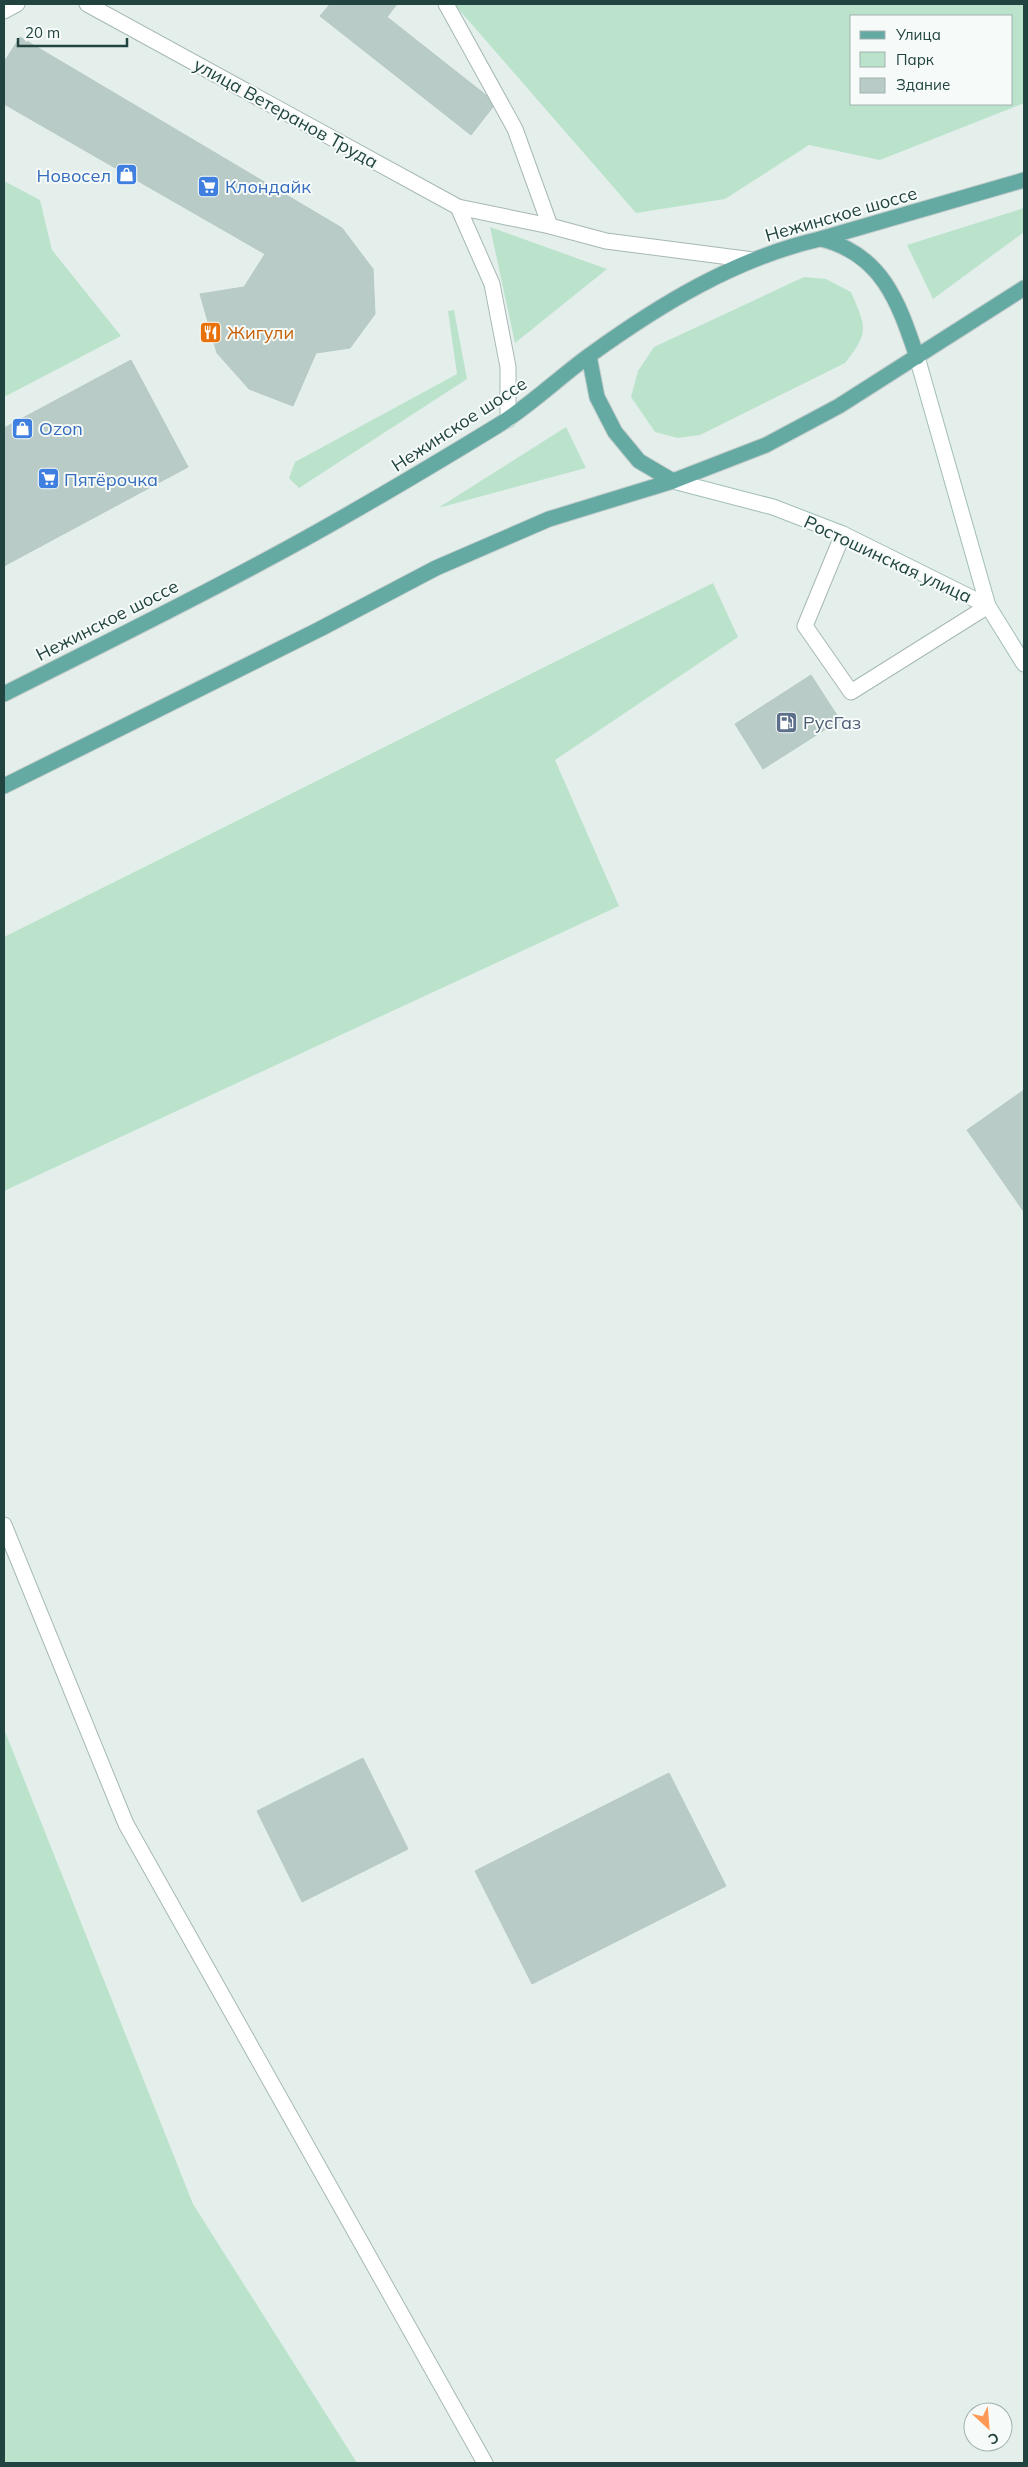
<svg xmlns="http://www.w3.org/2000/svg" width="1028" height="2467" viewBox="0 0 1028 2467" font-family="Mulish,sans-serif">
<rect width="100%" height="100%" fill="#e4efec"/>
<g fill="#bbe3cc" fill-rule="evenodd">
<path d="M 454,4 L 1024,4 L 1024,103 L 880,160 L 809,145 L 725,199 L 636,213 ZM 852,16 L 1012,16 L 1012,104 L 852,104 Z"/>
<polygon points="4,181 40,200 52,250 121,336 4,397"/>
<polygon points="1024,208 1024,232 933,299 907,245"/>
<polygon points="490,227 607,269 515,343"/>
<path d="M 804,277 L 826,279 L 851,292 C 866,327 870,332 845,363 L 700,435 L 678,438 L 655,432 L 631,397 L 638,371 L 654,347 Z"/>
<polygon points="454,310 467,379 299,488 289,478 295,462 457,374 448,311"/>
<polygon points="566,427 586,468 438,508"/>
<polygon points="713,583 738,637 555,760 619,906 4,1191 4,937"/>
<polygon points="4,1729 193,2204 357,2463 4,2463"/>
</g>
<g fill="#b9cbc6" stroke="#b6cac5">
<polygon points="330,4 397,4 387,17 496,103 471,135 320,16"/>
<polygon points="20,37 342,228 373,269 375,314 350,348 316,353 293,406 249,389 217,353 200,294 244,287 265,254 4,104 4,62"/>
<polygon points="131,360 188,467 4,566 4,428"/>
<polygon points="811,675 840,720 763,769 735,724"/>
<polygon points="1024,1090 1024,1212 967,1130"/>
<polygon points="363,1758 408,1849 302,1902 257,1811"/>
<polygon points="669,1773 726,1886 532,1984 475,1871"/>
</g>
<g fill="none" stroke-linecap="round" stroke-linejoin="round">
<defs>
<polyline id="service" points="843,534 805,626 851,692 988,606"/>
<g id="minor">
<polyline points="446,4 515,129 550,226"/>
<polyline points="4,11 17,4"/>
<polyline points="4,1525 126,1824 485,2463"/>
</g>
<g id="tertiary">
<polyline points="87,4 458,207 550,226 606,241 753,260"/>
<polyline points="458,207 492,284 508,367 508,420"/>
</g>
<g id="secondary">
<polyline points="917,357 988,606 1024,664"/>
<polyline points="673,481 773,507 843,534 988,606"/>
</g>
<g id="primary">
<path d="M 821,239 C 883,254 899,304 917,357"/>
<polyline points="589,356 597,397 615,432 639,461 673,481"/>
<path d="M 4,694 C 91,650 179,607 264,561 C 343,519 420,473 497,426 C 530,406 558,378 590,355 C 659,305 736,258 820,239 L 1024,180"/>
<polyline points="4,786 320,629 436,568 549,519 673,481 766,445 839,406 1024,288"/>
</g>
</defs>
<use href="#service" stroke="#a6b8b5" stroke-width="17"/>
<use href="#minor" stroke="#a6b8b5" stroke-width="17"/>
<use href="#tertiary" stroke="#a6b8b5" stroke-width="17"/>
<use href="#secondary" stroke="#a1bdb8" stroke-width="17"/>
<use href="#primary" stroke="#c1cbca" stroke-width="17"/>
<use href="#service" stroke="#fff" stroke-width="15"/>
<use href="#minor" stroke="#fff" stroke-width="15"/>
<use href="#tertiary" stroke="#fff" stroke-width="15"/>
<use href="#secondary" stroke="#fff" stroke-width="15"/>
<use href="#primary" stroke="#64aaa3" stroke-width="15"/>
</g>
<defs>
<symbol id="shop-square" viewBox="-11 -11 22 22"><rect x="-9" y="-9" width="18" height="18" rx="4" fill="#3f7fe0" stroke="#f6fbf9"/><path d="M-5-2.5h2.3a2.7 3.5 0 0 1 5.4 0H5L5.5 6h-11ZM-1.5-2.5h3a1.5 2.3 0 0 0-3 0Z" fill="#fff"/></symbol>
<symbol id="supermarket-square" viewBox="-11 -11 22 22"><rect x="-9" y="-9" width="18" height="18" rx="4" fill="#3f7fe0" stroke="#f6fbf9"/><path d="M-6-5.5h2.5l.6 2H6L4.5 2H-2.5L-4.4-4H-6ZM-1.5 3.2a1.3 1.3 0 1 0 .1 0ZM3 3.2a1.3 1.3 0 1 0 .1 0Z" fill="#fff"/></symbol>
<symbol id="restaurant-square" viewBox="-11 -11 22 22"><rect x="-9" y="-9" width="18" height="18" rx="4" fill="#e8710a" stroke="#f6fbf9"/><path d="M-5-6h1v4h1v-4h1v4h1v-4h1v5L-1.5 .5V6h-2V.5L-5-1ZM5-6V6H3V1.5H1.5Q1.5-4 5-6Z" fill="#fff"/></symbol>
<symbol id="fuel-square" viewBox="-11 -11 22 22"><rect x="-9" y="-9" width="18" height="18" rx="4" fill="#5c6f8a" stroke="#f6fbf9"/><path d="M-5.5-6h7V0h2V4h1.3V-2.5L3-4.5l.8-.8L6-3V5H2.5V1h-1V6h-7ZM-4.2-4.7v3.2H.2V-4.7Z" fill="#fff"/></symbol>
</defs>
<g fill-rule="evenodd">
<use href="#shop-square" x="114" y="162" width="25" height="25"/>
<use href="#supermarket-square" x="196" y="174" width="25" height="25"/>
<use href="#restaurant-square" x="198" y="320" width="25" height="25"/>
<use href="#shop-square" x="10" y="416" width="25" height="25"/>
<use href="#supermarket-square" x="36" y="466" width="25" height="25"/>
<use href="#fuel-square" x="774" y="710" width="25" height="25"/>
</g>
<g text-anchor="middle" dominant-baseline="central" stroke-width="4" stroke-linejoin="round" paint-order="stroke">
<g font-size="18" fill="#214440" stroke="#f6fbf9">
<text transform="translate(286 113) rotate(29)">улица Ветеранов Труда</text>
<text transform="translate(841 214) rotate(-16)">Нежинское шоссе</text>
<text transform="translate(459 424) rotate(-33)">Нежинское шоссе</text>
<text transform="translate(888 559) rotate(25)">Ростошинская улица</text>
<text transform="translate(107 620) rotate(-27)">Нежинское шоссе</text>
</g>
<g font-size="18" fill="#366cbe" stroke="#f6fbf9" text-anchor="start">
<text x="111" y="175" text-anchor="end">Новосел</text>
<text x="225" y="186">Клондайк</text>
<text x="39" y="428">Ozon</text>
<text x="64" y="479">Пятёрочка</text>
</g>
<g font-size="18" fill="#c56008" stroke="#f6fbf9" text-anchor="start">
<text x="227" y="332">Жигули</text>
</g>
<g font-size="18" fill="#4e5e75" stroke="#f6fbf9" text-anchor="start">
<text x="803" y="722">РусГаз</text>
</g>
</g>
<rect width="1028" height="2467" fill="none" stroke="#214440" stroke-width="10"/>
<rect x="850" y="15" width="162" height="90" fill="#f6fbf9" stroke="#a1b2af"/>
<rect x="860" y="31" width="25" height="8" fill="#64aaa3" stroke="#a1b2af"/>
<text x="896" y="40" font-size="15" fill="#214440">Улица</text>
<rect x="860" y="52" width="25" height="15" fill="#bbe3cc" stroke="#a1b2af"/>
<text x="896" y="65" font-size="15" fill="#214440">Парк</text>
<rect x="860" y="78" width="25" height="15" fill="#b9cbc6" stroke="#a1b2af"/>
<text x="896" y="90" font-size="15" fill="#214440">Здание</text>
<g transform="translate(988 2427) rotate(154)"><circle r="24" fill="#f6fbf9" stroke="#a1b2af"/>
<path d="M0-4L9 19L0 12L-9 19Z" fill="#ff9953"/>
<text y="-8" font-size="14" font-weight="bold" text-anchor="middle" fill="#214440">С</text>
</g>
<path d="M18 38v8h109v-8" fill="none" stroke="#214440" stroke-width="2.5"/>
<text x="25" y="38" font-size="15" fill="#214440" stroke="#f6fbf9" stroke-width="4" paint-order="stroke">20 m</text>
</svg>
